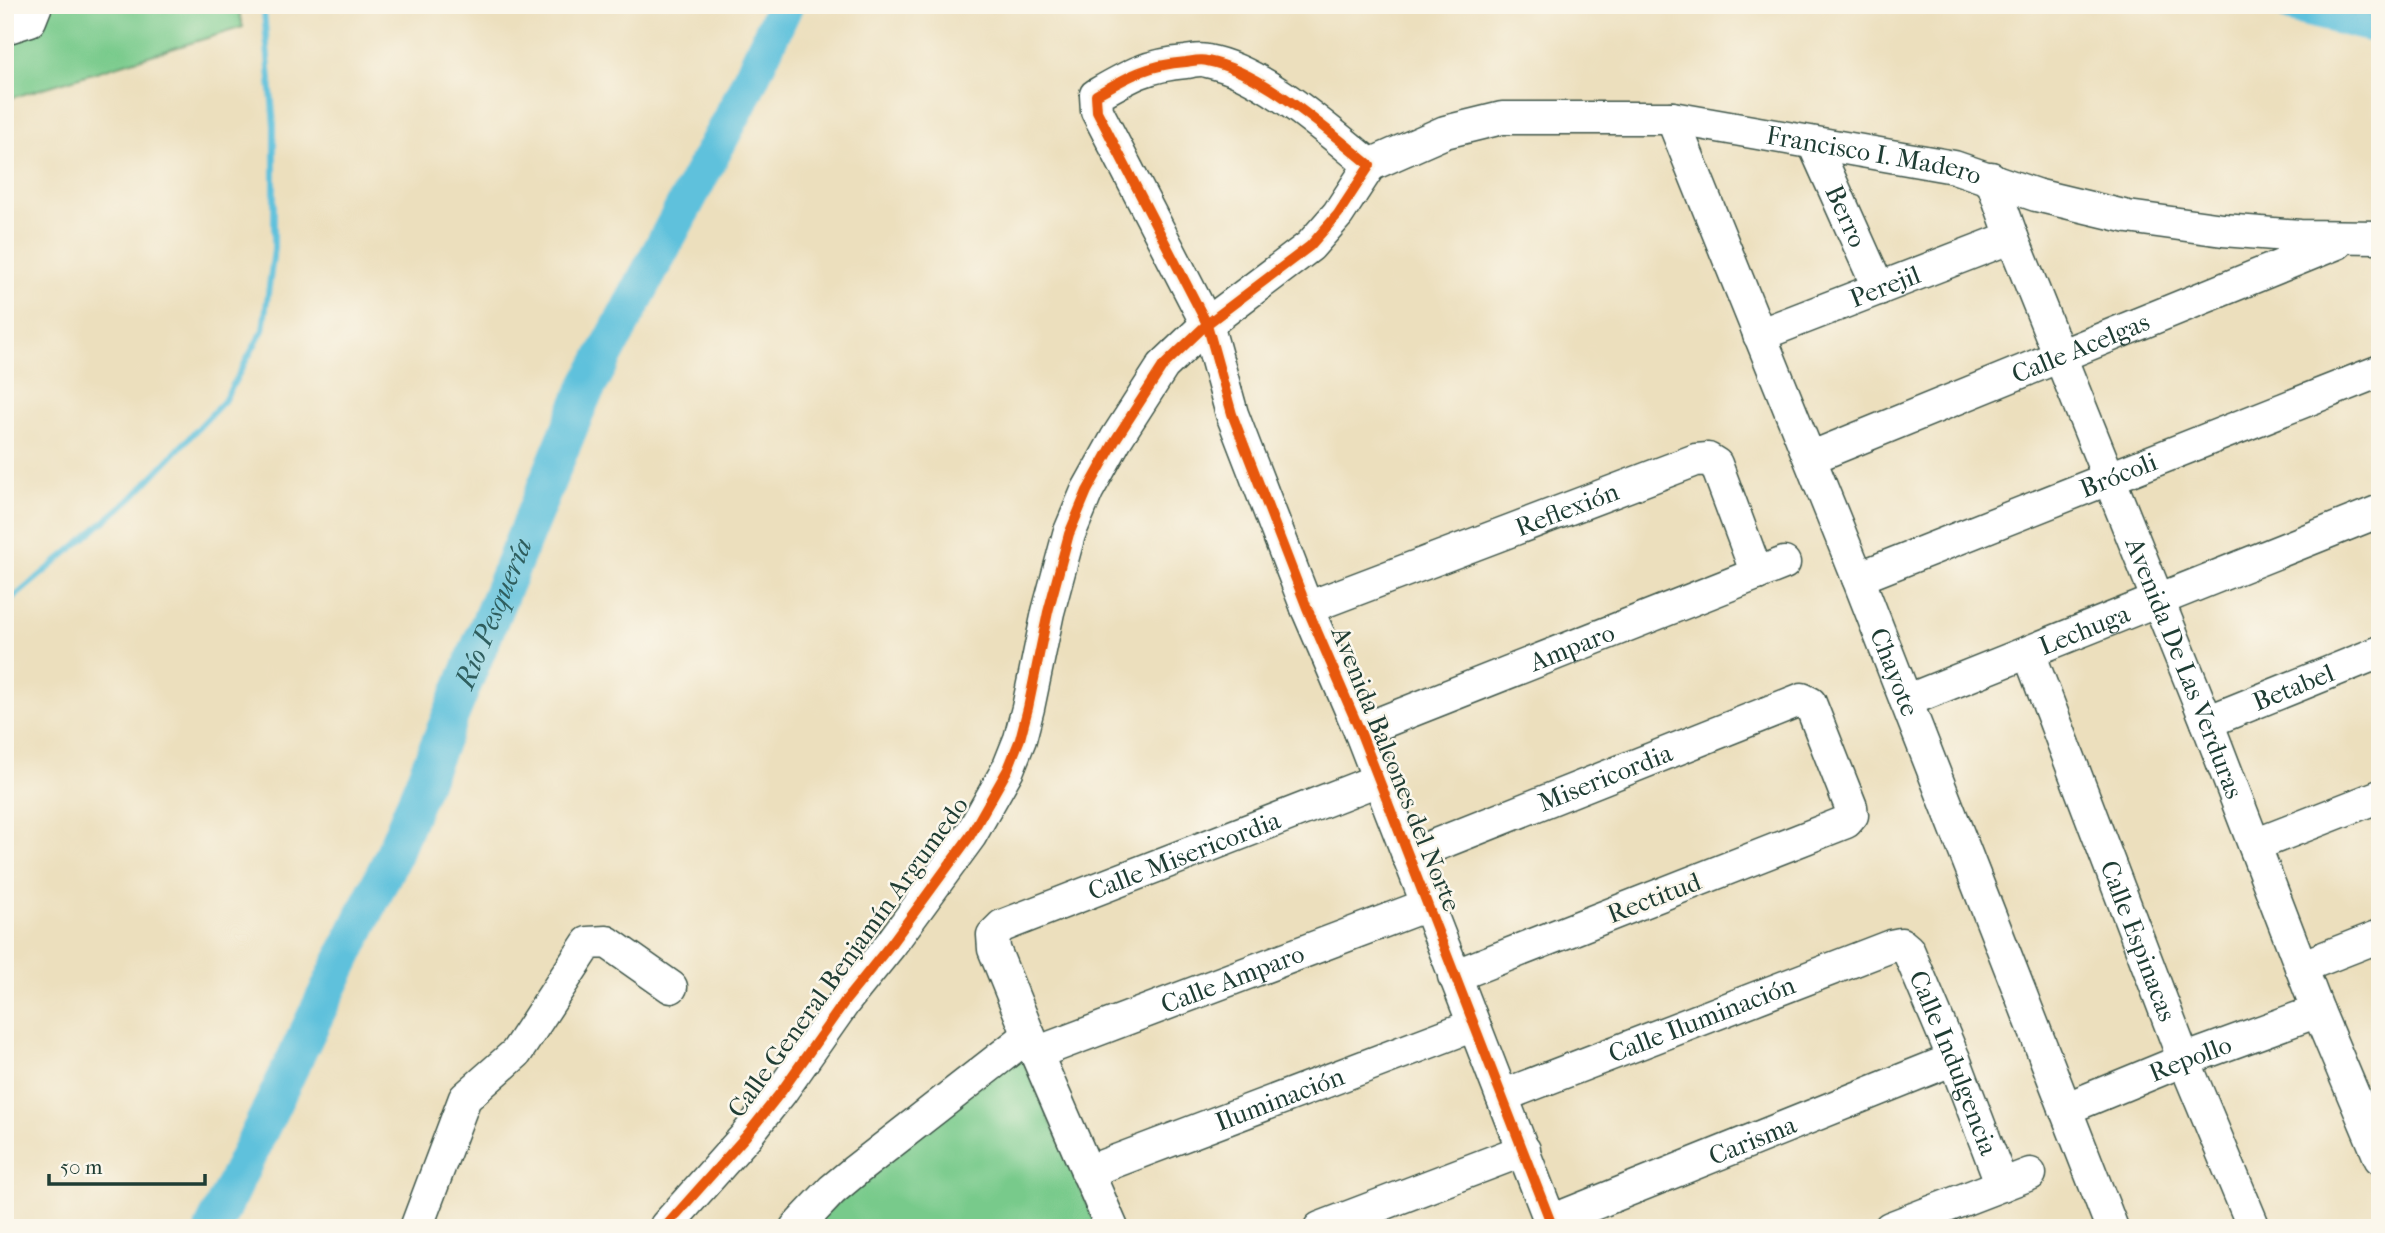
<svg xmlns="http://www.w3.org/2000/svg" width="2385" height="1233" viewBox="0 0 2385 1233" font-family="'IM FELL French Canon',serif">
<rect width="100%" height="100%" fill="#fbf7ec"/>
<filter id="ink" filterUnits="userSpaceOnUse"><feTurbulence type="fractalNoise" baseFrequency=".0143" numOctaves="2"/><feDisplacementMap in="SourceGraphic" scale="14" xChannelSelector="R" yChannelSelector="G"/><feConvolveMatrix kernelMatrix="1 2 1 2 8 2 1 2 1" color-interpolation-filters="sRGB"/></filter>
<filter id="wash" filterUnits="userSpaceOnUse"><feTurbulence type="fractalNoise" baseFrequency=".00686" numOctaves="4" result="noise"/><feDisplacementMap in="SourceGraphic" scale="28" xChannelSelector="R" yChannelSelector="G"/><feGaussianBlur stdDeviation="1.57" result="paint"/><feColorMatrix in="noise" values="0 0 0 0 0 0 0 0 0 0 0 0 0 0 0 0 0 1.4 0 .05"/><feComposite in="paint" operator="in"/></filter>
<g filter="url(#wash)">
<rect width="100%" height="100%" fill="#ecdfbd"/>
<g fill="#78ca8b" stroke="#4c8460" stroke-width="2">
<polygon points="5,5 237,5 243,27 5,100"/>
<polygon points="1019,1051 1098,1228 807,1228"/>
</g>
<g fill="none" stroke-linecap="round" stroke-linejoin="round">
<polyline stroke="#5ec1dc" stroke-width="6" points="5,605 132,498 224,401 263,330 274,250 274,125 264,12 261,5"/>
<g stroke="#5ec1dc" stroke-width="37">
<polyline points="2293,5 2380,26"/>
<path id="s1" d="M 213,1228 L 392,857 L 582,398 L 739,103 L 785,5"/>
</g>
</g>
</g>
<g filter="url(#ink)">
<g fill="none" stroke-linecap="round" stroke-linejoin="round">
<defs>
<g id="minor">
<polyline points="5,28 30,20 36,5"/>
<path id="s2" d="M 1672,118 L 1858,578 L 2112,1228"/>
<path id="s3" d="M 1814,144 L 1879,289"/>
<path d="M 1370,165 C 1327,130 1262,71 1207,61 C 1201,59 1193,61 1186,62 C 1147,65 1129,76 1096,95 L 1097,111 L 1207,324 L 1232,414 L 1307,608 L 1360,731 L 1553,1228"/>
<path id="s4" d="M 1370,165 L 1445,132 L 1502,118 L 1672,118 L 1954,167 L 2036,195 L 2128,217 L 2223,230 L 2300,236 L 2380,237"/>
<path id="s5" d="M 1991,178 L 2012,237 L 2207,722 L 2318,1011 L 2380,1158"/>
<path id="s6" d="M 1759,335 L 2012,237"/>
<path id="s7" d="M 1810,458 L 2337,243"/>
<path id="s8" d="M 1858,578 L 2380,371"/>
<path id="s9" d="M 1307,608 L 1696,460 L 1708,459 L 1716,464 L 1757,574"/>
<path id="s10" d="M 2029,653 L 2184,1060 L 2254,1228"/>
<path id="s11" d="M 1906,701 L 2380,511"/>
<path id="s12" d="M 2207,722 L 2380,652"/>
<path id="s13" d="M 1360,731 L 1784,563"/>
<polyline points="2255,845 2380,796"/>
<path id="s14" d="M 1408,856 L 1802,699 L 1810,703 L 1851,807 L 1852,815 L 1846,822 L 1454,976"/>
<polyline points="2301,967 2380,936"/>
<path id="s15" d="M 1036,1053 L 1427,905"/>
<path id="s16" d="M 1502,1096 L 1891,946 L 1901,944 L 1908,950 L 1954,1059 L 2002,1185"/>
<path id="s17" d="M 2065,1109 L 2184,1060 L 2318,1011"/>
<path id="s18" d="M 1087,1172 L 1474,1025"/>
<path id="s19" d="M 1551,1221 L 1954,1059"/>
<polyline points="666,1226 746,1136 781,1092 845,1001 891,944 970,836 1008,769 1020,739 1028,708 1048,612 1069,534 1087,491 1116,439 1163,366 1207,324 1310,246 1338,214 1370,165"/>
<polyline points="416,1228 465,1098 516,1053 588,943 607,942 671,987"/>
<polyline points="796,1228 832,1190 856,1170 1029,1035"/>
<path id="s20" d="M 1112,1228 L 1036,1053 L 994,949 L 993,935 L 1002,926 L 1378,780"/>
<polyline points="1320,1228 1524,1150"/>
<polyline points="1890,1228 2030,1174"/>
</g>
</defs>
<use href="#minor" stroke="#3e5549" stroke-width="35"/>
<use href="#minor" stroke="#fff" stroke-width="32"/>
<defs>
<path id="cycleway" d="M 666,1226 L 746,1136 L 781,1092 L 845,1001 L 891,944 L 970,836 L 1008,769 L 1020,739 L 1028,708 L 1048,612 L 1069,534 L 1087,491 L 1116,439 L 1163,366 L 1207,324 L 1310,246 L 1338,214 L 1370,165 C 1327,130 1262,71 1207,61 C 1201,59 1193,61 1186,62 C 1147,65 1129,76 1096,95 L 1097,111 L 1207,324 L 1232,414 L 1307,608 L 1360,731 L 1553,1228"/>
</defs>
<use href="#cycleway" stroke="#fbf7ec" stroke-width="15"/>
<use href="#cycleway" stroke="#e8590c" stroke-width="10"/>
</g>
</g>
<g text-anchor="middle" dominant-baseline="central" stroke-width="5" stroke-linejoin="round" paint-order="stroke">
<g font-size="26" fill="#1f3d34" stroke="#fbf7ec">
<text stroke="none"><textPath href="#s4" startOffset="516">Francisco I. Madero</textPath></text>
<text stroke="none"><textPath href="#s3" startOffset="79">Berro</textPath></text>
<text stroke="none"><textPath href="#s6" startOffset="135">Perejil</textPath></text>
<text stroke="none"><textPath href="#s7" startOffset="292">Calle Acelgas</textPath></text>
<text stroke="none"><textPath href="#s8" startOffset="280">Brócoli</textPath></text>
<text stroke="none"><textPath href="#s9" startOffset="278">Reflexión</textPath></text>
<text stroke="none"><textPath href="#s11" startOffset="192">Lechuga</textPath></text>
<text stroke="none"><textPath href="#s13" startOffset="228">Amparo</textPath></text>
<text stroke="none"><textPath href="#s5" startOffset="527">Avenida De Las Verduras</textPath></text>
<text stroke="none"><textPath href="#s2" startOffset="597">Chayote</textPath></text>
<text stroke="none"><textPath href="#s12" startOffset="93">Betabel</textPath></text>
<text transform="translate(1396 769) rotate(68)">Avenida Balcones del Norte</text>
<text stroke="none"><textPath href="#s14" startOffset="212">Misericordia</textPath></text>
<text stroke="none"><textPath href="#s20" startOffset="525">Calle Misericordia</textPath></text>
<text transform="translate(1654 898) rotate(-21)">Rectitud</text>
<text stroke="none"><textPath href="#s10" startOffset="308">Calle Espinacas</textPath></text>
<text transform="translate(848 957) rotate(-54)">Calle General Benjamín Argumedo</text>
<text stroke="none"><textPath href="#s15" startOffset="210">Calle Amparo</textPath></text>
<text stroke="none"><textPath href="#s16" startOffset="214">Calle Iluminación</textPath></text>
<text stroke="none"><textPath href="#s17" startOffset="135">Repollo</textPath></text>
<text stroke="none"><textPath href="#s16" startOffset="558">Calle Indulgencia</textPath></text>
<text stroke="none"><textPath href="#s18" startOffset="206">Iluminación</textPath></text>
<text stroke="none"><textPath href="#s19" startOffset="217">Carisma</textPath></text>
</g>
<g font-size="28" font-style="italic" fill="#2f5e5e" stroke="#fbf7ec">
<text stroke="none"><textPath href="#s1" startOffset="676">Río Pesquería</textPath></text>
</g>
</g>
<rect width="2385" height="1233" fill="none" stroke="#fbf7ec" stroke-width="28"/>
<path d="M49 1174v10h156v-10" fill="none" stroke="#1f3d34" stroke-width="3.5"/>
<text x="60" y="1174" font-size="21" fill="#1f3d34" stroke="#fbf7ec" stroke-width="5" paint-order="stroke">50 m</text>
</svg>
